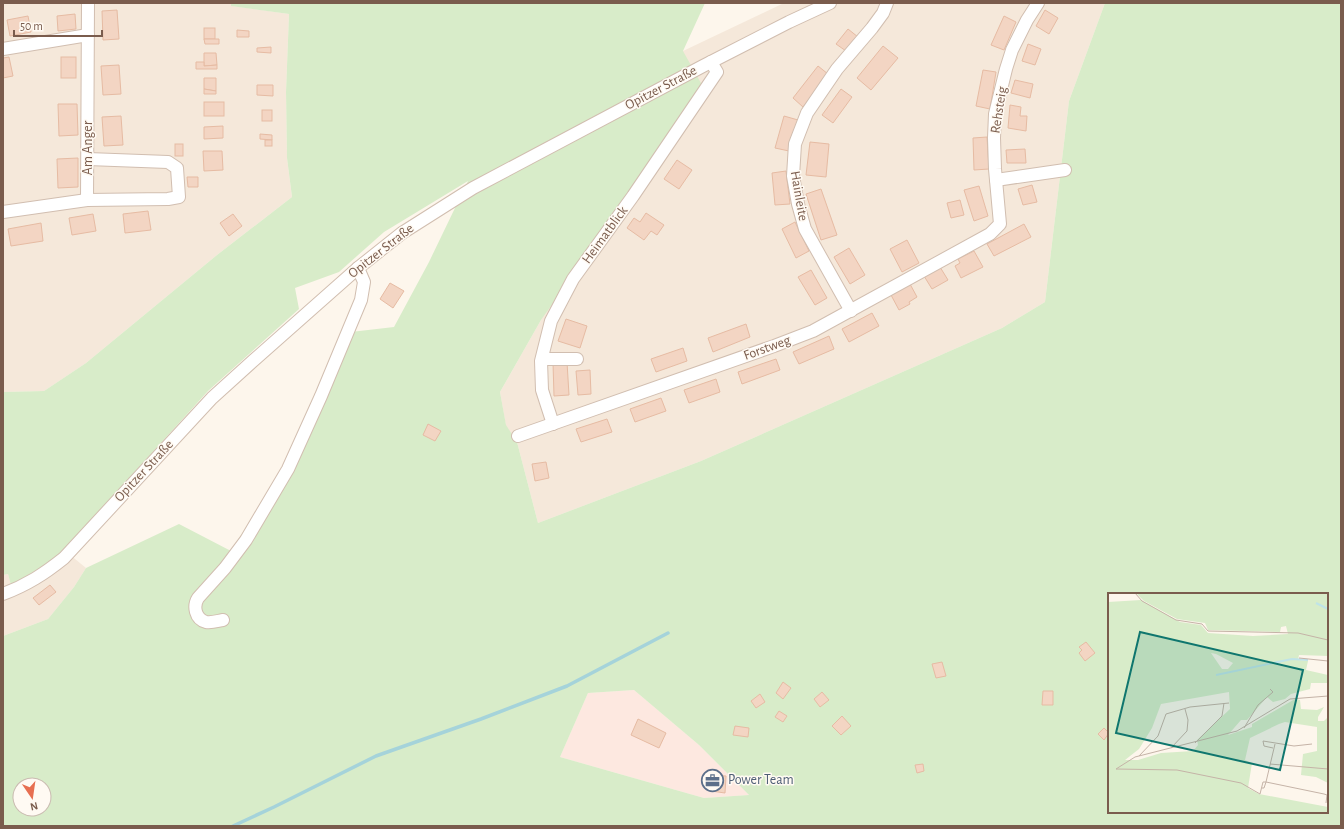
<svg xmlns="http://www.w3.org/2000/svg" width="1344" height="829" viewBox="0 0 1344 829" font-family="'Alegreya Sans',sans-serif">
<rect width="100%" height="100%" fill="#fdf6ec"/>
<g fill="#f5e8da">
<polygon points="3,3 231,3 232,6 289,14 286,92 287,158 292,197 217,255 86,363 44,391 3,392"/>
<polygon points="784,3 1105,3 1069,101 1045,302 1002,328 701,461 538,523 517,442 506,426 500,392 541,320 683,51"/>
<polygon points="64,550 86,568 74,587 48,619 3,636 3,575 8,574 11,584"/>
</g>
<polygon fill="#fde8e0" points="634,690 699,745 749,795 704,798 560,757 588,693"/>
<path fill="#d8ecc9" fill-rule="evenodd" d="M 231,3 L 705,3 L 683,51 L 702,85 L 632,192 L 541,320 L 500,392 L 506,425 L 517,442 L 538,523 L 701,461 L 1002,328 L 1045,302 L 1069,101 L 1105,3 L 1341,3 L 1341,826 L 3,826 L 3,636 L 48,619 L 74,587 L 86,568 L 179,524 L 231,551 L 287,462 L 342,333 L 394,327 L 429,262 L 468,181 L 384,232 L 339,272 L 295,288 L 299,309 L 208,391 L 64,550 L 50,562 L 11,585 L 8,574 L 3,575 L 3,392 L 44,391 L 86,363 L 217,255 L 292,197 L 287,158 L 286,92 L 289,14 L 231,6 ZM 1109,594 L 1327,594 L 1327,812 L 1109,812 ZM 634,690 L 699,745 L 749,795 L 704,798 L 560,757 L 588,693 ZM 20,785 L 44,785 L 44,809 L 20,809 Z"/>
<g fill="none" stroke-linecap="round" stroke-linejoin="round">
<polyline stroke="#a5d3da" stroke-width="3.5" points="233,826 274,807 376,756 481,719 567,686 668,633"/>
</g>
<g fill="#f3d5c3" stroke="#e6bba3">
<polygon points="117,10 119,39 103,40 102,11"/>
<polygon points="1045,10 1058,18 1049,34 1036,26"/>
<polygon points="75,14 76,29 58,31 57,16"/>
<polygon points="28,16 31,32 10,36 7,20"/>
<polygon points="1004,16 1016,22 1004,50 991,45"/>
<rect x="204" y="28" width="11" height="11"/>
<polygon points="848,29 858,37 846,51 836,44"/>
<polygon points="237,30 249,31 249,37 237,37"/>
<polygon points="204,39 219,39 219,44 205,44"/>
<polygon points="1028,44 1041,49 1035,65 1022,61"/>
<polygon points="883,46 898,58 871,90 857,78"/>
<polygon points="271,47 271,53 257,52 257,48"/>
<polygon points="204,53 216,53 217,65 204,66"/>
<polygon points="9,57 13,76 3,78 3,58"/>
<rect x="61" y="57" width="15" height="21"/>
<polygon points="196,62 204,62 204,66 217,65 217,69 196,69"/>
<polygon points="119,65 121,94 103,95 101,66"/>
<polygon points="818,66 828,74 803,107 793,98"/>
<polygon points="983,70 996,72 990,109 976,106"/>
<polygon points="204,78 216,78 216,91 204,89"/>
<polygon points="1015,80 1033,84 1030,98 1011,93"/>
<polygon points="257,85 273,85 273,96 257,95"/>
<polygon points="204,89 216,91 216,94 204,94"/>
<polygon points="841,89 852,97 833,123 822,115"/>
<rect x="204" y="102" width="20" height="14"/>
<polygon points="58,104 77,104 78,135 59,136"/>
<polygon points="1010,105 1021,107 1020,116 1027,116 1026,131 1008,128"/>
<rect x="262" y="110" width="10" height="11"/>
<polygon points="121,116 123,145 104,146 102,117"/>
<polygon points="784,116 798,120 789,151 775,148"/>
<polygon points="223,126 223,138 204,139 204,127"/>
<polygon points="260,134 272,135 272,140 260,139"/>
<polygon points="987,137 989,169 974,170 973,138"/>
<rect x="265" y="140" width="7" height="6"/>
<polygon points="810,142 829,144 826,177 806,175"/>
<rect x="175" y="144" width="8" height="12"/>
<polygon points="1025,149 1026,163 1007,163 1006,150"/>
<polygon points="203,151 222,151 223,170 204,171"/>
<polygon points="78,158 78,187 58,188 57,159"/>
<polygon points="677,160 692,170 679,189 664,179"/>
<polygon points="786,171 790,204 775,205 772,173"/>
<polygon points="187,177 198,177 198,187 188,187"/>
<polygon points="1032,185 1037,202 1023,205 1018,189"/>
<polygon points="979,186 988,216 974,221 964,190"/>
<polygon points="821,189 837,235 821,240 806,194"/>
<polygon points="960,200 964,215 951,218 947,203"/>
<polygon points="148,211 151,230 125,233 123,214"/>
<polygon points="646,213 664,225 657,235 651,231 644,240 627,228 634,218 640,222"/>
<polygon points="93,214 96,231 72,235 69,218"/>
<polygon points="233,214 242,226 229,236 220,223"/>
<polygon points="795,222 809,251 796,258 782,229"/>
<polygon points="41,223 43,241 11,246 8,229"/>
<polygon points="1024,224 1031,237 994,256 987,244"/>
<polygon points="907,240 919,263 902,272 890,249"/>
<polygon points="849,248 865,275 850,284 834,257"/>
<polygon points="974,251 983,267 961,278 955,266 960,263 958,259"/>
<polygon points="940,267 948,280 932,289 924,276"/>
<polygon points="811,270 827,298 815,305 798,277"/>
<polygon points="390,283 404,291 393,308 380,299"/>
<polygon points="910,284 917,297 909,302 910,304 899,310 891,295"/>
<polygon points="872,313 879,326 849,342 842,329"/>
<polygon points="566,319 587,326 580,348 558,341"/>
<polygon points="746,324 750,337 713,352 708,338"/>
<polygon points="829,336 834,349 799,364 793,352"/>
<polygon points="683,348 687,361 656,372 651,359"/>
<polygon points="776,359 780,370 742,384 738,372"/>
<polygon points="567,362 569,395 554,396 553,363"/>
<polygon points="590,370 591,394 578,395 576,371"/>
<polygon points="716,379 720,392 689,403 684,390"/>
<polygon points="661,398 666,411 635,422 630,409"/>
<polygon points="607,419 612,432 581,442 576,429"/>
<polygon points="428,424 441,431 435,441 423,435"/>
<polygon points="546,462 549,478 535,481 532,464"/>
<polygon points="50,585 56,592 39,605 33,598"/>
<polygon points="1086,642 1095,653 1085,661 1079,653 1082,650 1079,647"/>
<polygon points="942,662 946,676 936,678 932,664"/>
<polygon points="783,682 791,688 783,699 776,693"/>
<polygon points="1043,691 1053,691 1053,705 1042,705"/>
<polygon points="822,692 829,700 820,707 814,699"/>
<polygon points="760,694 765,702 756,708 751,701"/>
<polygon points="779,711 787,716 783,722 775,717"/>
<polygon points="842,716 851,726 841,735 832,726"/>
<polygon points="638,719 666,733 659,748 631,735"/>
<polygon points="735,726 749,728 748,737 733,735"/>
<polygon points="1104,728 1109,733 1104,740 1098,734"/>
<polygon points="923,764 924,771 917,773 915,765"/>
<polygon points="712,775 726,776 725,793 711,791"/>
</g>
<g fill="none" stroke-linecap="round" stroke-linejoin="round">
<defs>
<g id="minor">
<polyline points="3,49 88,35"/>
<polyline points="996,180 1065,170"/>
<polyline points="87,200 88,3"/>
<polyline points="3,212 87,200 168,199 179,197 177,168 168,162 88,159"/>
<polyline points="851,311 805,229 798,204 793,176 795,144 807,113 837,69 872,28 883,13 887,3"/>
<polyline points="542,359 577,359"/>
<polyline points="553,424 542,390 541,361 551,321 573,279 633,196 717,72 711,62"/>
<polyline points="518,436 774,346 813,331 990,234 1000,224 995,169 994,138 995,114 1006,69 1012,50 1027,20 1038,3"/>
<path d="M 3,594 C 27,585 44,574 64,558 L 212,398 L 254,360 L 358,268 L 402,233 L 473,188 L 703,66 L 789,22 L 830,3"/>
<path d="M 223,620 C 217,621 212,623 206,622 C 195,619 193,606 198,598 L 225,568 L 246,540 L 288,469 L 321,396 L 361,300 L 364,282 L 358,268"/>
</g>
</defs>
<use href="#minor" stroke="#d1beb0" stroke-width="14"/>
<use href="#minor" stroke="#fff" stroke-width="12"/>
</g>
<defs>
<symbol id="office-ring" viewBox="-11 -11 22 22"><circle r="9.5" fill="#fffaf3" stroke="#5c6f8a" stroke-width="1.5"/><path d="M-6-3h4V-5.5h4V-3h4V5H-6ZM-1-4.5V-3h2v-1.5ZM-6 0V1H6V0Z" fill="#5c6f8a"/></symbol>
</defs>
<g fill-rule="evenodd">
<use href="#office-ring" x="700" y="768" width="25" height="25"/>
</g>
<g text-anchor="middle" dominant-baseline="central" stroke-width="3" stroke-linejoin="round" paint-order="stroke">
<g font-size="14" fill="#7a5c4d" stroke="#fffaf3">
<text transform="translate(661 88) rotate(-28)">Opitzer Straße</text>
<text transform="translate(999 110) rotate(-81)">Rehsteig</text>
<text transform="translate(88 148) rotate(-90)">Am Anger</text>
<text transform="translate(799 196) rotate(80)">Hainleite</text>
<text transform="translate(605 235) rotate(-54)">Heimatblick</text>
<text transform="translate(381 251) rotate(-38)">Opitzer Straße</text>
<text transform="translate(767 348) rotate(-20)">Forstweg</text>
<text transform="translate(144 471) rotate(-47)">Opitzer Straße</text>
</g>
<g font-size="14" fill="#4e5e75" stroke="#fffaf3" text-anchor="start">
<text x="728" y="780">Power Team</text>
</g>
</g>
<g transform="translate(1108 593)">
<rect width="220" height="220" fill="#fdf6ec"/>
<path d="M 28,0 L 220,0 L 220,63 L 191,62 L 190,67 L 200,68 L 198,77 L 220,82 L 220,90 L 203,90 L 202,96 L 183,101 L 177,106 L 165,109 L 159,104 L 139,127 L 133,127 L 120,142 L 144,134 L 144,131 L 187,106 L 192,107 L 193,116 L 209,117 L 216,114 L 210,124 L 210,128 L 216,128 L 220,124 L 220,190 L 208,184 L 193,182 L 195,161 L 209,158 L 209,134 L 177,129 L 171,131 L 142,145 L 137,167 L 144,170 L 140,195 L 151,201 L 220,214 L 220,220 L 0,220 L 0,9 L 33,7 L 72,29 L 93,32 L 100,40 L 145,43 L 180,41 L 178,33 L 173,34 L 172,39 L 100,37 L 97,30 L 69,26 L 36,8 ZM 103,60 L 108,61 L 125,70 L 120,76 L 114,76 ZM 121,99 L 122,116 L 89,147 L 90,152 L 85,158 L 53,160 L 30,167 L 17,167 L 31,156 L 44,135 L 53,111 Z" fill="#d8ecc9" fill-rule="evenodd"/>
<path fill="none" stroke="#bfe3e8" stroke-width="2" d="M 208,10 L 220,16M 108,82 L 184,66 L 200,67"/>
<path fill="none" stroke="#c5b3a7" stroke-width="1" d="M 27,0 L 34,8 L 68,27 L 94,31 L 100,38 L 190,40 L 220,47M 191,65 L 220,68M 136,135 L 150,112 L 165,99 L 162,96M 87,150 L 114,123 L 116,110M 167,151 L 158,189 L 155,189 L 152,201 L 133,190 L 69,177 L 8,176 L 27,164 L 129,138 L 182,106 L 220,103M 63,155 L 79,138 L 80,127 L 77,116M 165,155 L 156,153 L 155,148 L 186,153 L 204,151M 31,163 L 50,143 L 58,121 L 82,114 L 121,110M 162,171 L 220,176M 154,195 L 156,195 L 158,189 L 216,201 L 219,202 L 218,210"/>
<path fill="#0f766e" fill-opacity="0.15" stroke="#0f766e" stroke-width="2" d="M 32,39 L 195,77 L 172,177 L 8,140 Z"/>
<rect width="220" height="220" fill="none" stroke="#7a5c4d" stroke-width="2"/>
</g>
<rect width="1344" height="829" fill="none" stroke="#7a5c4d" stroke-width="8"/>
<g transform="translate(32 797) rotate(167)"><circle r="19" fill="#fffaf3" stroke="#cabbb1"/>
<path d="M0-3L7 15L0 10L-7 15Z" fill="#e76f51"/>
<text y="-6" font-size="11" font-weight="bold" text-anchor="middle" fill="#7a5c4d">N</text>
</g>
<path d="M14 30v6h88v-6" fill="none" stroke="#7a5c4d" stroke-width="2"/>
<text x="20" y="30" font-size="12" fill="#7a5c4d" stroke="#fffaf3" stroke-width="3" paint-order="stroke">50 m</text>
</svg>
